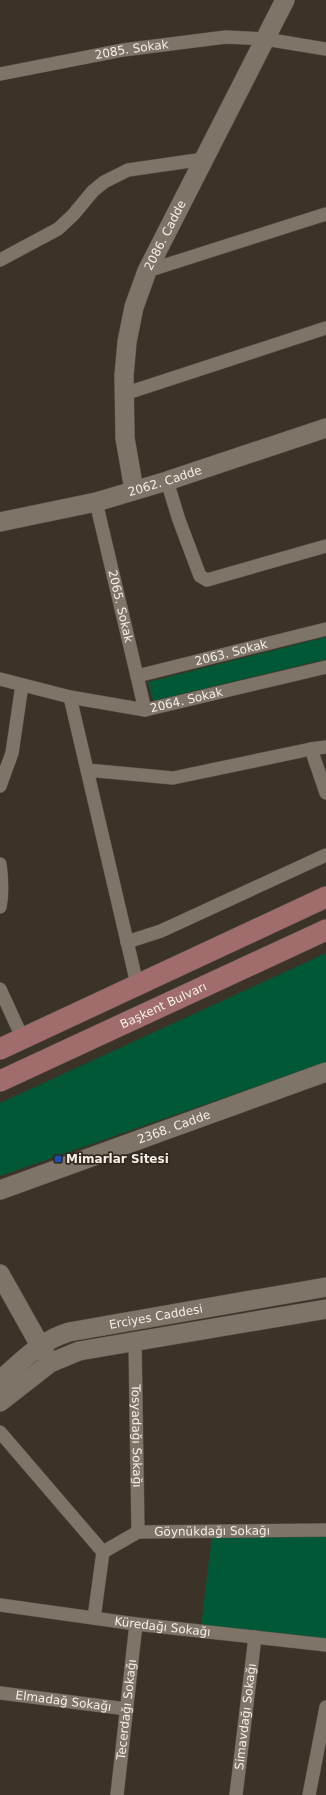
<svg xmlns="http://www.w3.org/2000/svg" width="326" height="1795" viewBox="0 0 326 1795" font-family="'DejaVu Sans',sans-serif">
<rect width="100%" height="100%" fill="#3c3328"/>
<g fill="#005836">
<polygon points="326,637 326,659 153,701 148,682"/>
<polygon points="326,953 326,1062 0,1176 0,1103"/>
<polygon points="212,1535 326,1537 326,1639 201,1625"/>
</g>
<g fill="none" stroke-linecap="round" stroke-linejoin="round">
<defs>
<g id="street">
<path id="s1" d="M 0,74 L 123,50 L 226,37 L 265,39 L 326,49"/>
<polyline points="0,260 58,229 73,215 93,191 104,182 128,170 204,159"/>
<polyline points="147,271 326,214"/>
<polyline points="124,394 326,328"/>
<polyline points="167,481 179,520 200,576 207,580 326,546"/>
<path id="s2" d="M 96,502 L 145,710"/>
<path id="s3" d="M 137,676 L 326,629"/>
<path id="s4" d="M 0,679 L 70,697 L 145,710 L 326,667"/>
<polyline points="70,697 137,984"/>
<polyline points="311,749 326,793"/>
<polyline points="87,770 173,778 311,749 326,747"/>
<polyline points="0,786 12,753 22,685"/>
<path d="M 0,864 C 2,879 3,892 0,907"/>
<polyline points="127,942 161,931 326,855"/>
<polyline points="0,989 22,1037"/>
<path id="s5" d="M 135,1341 L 138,1532"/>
<polyline points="0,1432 103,1552"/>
<path id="s6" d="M 0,1605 L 136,1624 L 326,1645"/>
<path id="s7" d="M 94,1618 L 103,1552 L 138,1532 L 326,1530"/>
<path id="s8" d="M 0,1693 L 127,1709"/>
<path id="s9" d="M 117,1795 L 136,1624"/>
<path id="s10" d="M 236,1795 L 255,1637"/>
<polyline points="309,1795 326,1707"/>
</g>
<g id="secondary">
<path id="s11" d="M 134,490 L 125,438 L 124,376 L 127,342 L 134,307 L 147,271 L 285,0"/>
<path id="s12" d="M 0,522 L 96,502 L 167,481 L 326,428"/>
<path id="s13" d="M 0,1190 L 326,1072"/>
<polyline points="0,1274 46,1356"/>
<path id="s14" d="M 0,1380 C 24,1360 38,1342 69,1332 L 326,1287"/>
<polyline points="0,1402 50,1363 79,1351 326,1309"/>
</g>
<g id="primary">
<polyline points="0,1049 326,897"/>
<path id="s15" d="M 0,1081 L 326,930"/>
</g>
</defs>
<use href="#street" stroke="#595249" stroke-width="14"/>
<use href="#secondary" stroke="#595249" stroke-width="20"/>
<use href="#primary" stroke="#595249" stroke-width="22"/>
<use href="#street" stroke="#7f7468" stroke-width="13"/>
<use href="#secondary" stroke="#7f7468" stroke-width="19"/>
<use href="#primary" stroke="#a06c6c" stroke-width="21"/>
</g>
<rect fill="#1a4fb4" stroke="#32291f" stroke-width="1.5" x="54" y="1155" width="8" height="8" rx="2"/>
<g text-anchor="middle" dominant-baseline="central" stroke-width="3.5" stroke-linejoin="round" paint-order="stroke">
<g font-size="12" fill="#f4eee7" stroke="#32291f">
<text stroke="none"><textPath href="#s1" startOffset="134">2085. Sokak</textPath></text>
<text stroke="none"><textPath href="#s11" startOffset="263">2086. Cadde</textPath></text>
<text stroke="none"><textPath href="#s12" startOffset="170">2062. Cadde</textPath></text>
<text stroke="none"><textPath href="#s2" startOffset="107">2065. Sokak</textPath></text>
<text stroke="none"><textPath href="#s3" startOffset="97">2063. Sokak</textPath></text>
<text stroke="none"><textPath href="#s4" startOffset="191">2064. Sokak</textPath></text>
<text stroke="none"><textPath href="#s15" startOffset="180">Başkent Bulvarı</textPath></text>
<text stroke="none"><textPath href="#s13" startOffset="185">2368. Cadde</textPath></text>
<text stroke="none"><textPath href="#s14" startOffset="173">Erciyes Caddesi</textPath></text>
<text stroke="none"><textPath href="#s5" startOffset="95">Tosyadağı Sokağı</textPath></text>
<text stroke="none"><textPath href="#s7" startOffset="181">Göynükdağı Sokağı</textPath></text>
<text stroke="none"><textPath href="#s6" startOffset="164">Küredağı Sokağı</textPath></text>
<text stroke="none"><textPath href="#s8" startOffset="64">Elmadağ Sokağı</textPath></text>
<text stroke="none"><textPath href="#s9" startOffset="86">Tecerdağı Sokağı</textPath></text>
<text stroke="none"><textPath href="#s10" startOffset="79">Simavdağı Sokağı</textPath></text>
</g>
<g font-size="12" font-weight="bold" fill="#f4eee7" stroke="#32291f" text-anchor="start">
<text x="66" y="1159">Mimarlar Sitesi</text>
</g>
</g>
</svg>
